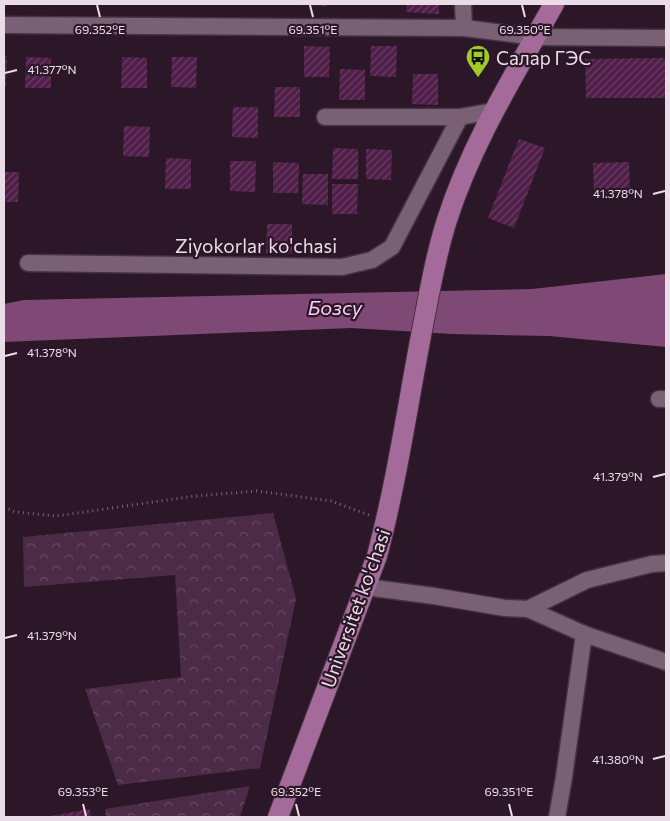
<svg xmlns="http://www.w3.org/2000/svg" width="670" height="821" viewBox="0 0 670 821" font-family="Commissioner,sans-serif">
<defs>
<pattern id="forest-crowns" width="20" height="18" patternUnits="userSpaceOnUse" patternTransform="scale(1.25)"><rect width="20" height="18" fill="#4b2b46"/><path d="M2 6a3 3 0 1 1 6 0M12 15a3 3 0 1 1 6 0" fill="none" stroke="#654961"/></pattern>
<pattern id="building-hatch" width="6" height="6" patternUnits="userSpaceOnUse" patternTransform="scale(1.25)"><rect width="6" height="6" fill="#501f49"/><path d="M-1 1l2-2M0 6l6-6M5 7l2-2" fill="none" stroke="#693f63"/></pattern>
</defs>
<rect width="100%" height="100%" fill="#2c1729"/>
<g fill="url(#forest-crowns)">
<polygon points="273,513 296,599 260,768 118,785 85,689 181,677 175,575 24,587 23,537"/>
<polygon points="250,786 240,817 106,817 105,809"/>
</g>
<polygon fill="#7e4975" points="666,274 666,347 549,336 452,334 351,328 4,342 4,304 24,300 532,289"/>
<g fill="url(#building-hatch)">
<polygon points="303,4 326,4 326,6 303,5"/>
<polygon points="407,4 439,4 439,14 406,12"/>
<polygon points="304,46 330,47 329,77 304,77"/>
<polygon points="371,46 397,46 396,77 370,76"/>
<polygon points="4,56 7,56 6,86 4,86"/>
<polygon points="26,57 51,58 51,88 25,88"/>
<polygon points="122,57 147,58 147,88 121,88"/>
<polygon points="172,57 197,57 196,88 171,87"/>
<polygon points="666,58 666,98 586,98 585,59"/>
<polygon points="340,69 365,70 365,100 339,100"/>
<polygon points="413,74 438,74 438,105 412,104"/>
<polygon points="275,87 300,87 300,117 274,117"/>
<polygon points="233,107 258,107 258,138 232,137"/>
<polygon points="124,126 150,127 149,157 123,156"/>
<polygon points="519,139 545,148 514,228 488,218"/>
<polygon points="333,148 358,149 358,179 332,179"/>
<polygon points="366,149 392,150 391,180 366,179"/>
<polygon points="166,158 191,159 191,189 165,189"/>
<polygon points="230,161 256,161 255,192 230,191"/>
<polygon points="273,162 299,163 298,193 273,193"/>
<polygon points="629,162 630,193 594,195 593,163"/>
<polygon points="4,172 19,172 18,202 4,202"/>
<polygon points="303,174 328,174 328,205 302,204"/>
<polygon points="332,184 358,184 357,214 332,214"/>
<polygon points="267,224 292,224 292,254 266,254"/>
<polygon points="90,809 91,817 50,817 50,816"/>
</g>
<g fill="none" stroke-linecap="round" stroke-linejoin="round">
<defs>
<g id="minor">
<polyline points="463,4 464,28"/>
<polyline points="4,25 464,28 536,37 666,38"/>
<polyline points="325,117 460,117 493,111"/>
<polyline points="28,263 342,267 372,260 392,247 460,117"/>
<polyline points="659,399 666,399"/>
<polyline points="366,587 434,596 505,608 528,609 587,580 652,564 666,563"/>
<polyline points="528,609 584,634 666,662"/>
<polyline points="557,817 564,777 584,634"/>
</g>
<path id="major" d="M 278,817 L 377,556 C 398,477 409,395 425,315 C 431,283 437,251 447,220 C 472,142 515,74 554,4"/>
</defs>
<use href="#minor" stroke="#433340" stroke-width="19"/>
<use href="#major" stroke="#433340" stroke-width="22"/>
<polyline stroke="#7a6877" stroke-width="3" stroke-dasharray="1 4" stroke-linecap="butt" points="4,507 15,512 56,516 195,496 257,491 331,501 369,515"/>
<use href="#minor" stroke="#796074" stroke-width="16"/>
<use href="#major" stroke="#a46a9a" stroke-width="20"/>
</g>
<path fill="none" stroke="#ebdde8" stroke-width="2" d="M 97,5 L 100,17M 310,5 L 313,17M 522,5 L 525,17M 5,73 L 17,70M 653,194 L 665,191M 5,356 L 17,353M 653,477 L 665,474M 5,638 L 17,635M 653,759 L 665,756M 83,804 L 86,816M 296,804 L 299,816M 509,804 L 512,816"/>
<defs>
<symbol id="bus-pin" viewBox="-11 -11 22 30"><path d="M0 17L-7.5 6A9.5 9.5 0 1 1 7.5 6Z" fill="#a2c928" stroke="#2c1729"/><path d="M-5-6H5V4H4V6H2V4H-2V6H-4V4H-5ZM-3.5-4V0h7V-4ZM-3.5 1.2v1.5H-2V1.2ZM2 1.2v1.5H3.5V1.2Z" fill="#111"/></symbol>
</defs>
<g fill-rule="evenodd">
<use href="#bus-pin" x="464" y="43" width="28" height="38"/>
</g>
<g text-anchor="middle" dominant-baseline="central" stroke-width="4.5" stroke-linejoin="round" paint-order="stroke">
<g font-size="19" fill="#ebdde8" stroke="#2c1729" text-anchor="start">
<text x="496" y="57">Салар ГЭС</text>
</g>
<g font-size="19" fill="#ebdde8" stroke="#2c1729">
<text x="256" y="245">Ziyokorlar ko'chasi</text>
<text transform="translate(355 608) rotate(-70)">Universitet ko'chasi</text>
</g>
<g font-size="20" font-style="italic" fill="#fdccf3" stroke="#2c1729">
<text x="335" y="307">Бозсу</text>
</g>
</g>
<g font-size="12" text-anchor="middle" fill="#ebdde8" stroke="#2c1729" stroke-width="4.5" stroke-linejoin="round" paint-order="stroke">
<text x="100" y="34">69.352°E</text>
<text x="313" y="34">69.351°E</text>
<text x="525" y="34">69.350°E</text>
<text x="52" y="74">41.377°N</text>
<text x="618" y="198">41.378°N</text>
<text x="52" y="357">41.378°N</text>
<text x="618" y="481">41.379°N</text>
<text x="52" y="640">41.379°N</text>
<text x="618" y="764">41.380°N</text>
<text x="83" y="796">69.353°E</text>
<text x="296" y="796">69.352°E</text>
<text x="509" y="796">69.351°E</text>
</g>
<rect width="670" height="821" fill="none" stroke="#ebdde8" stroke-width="10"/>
</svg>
